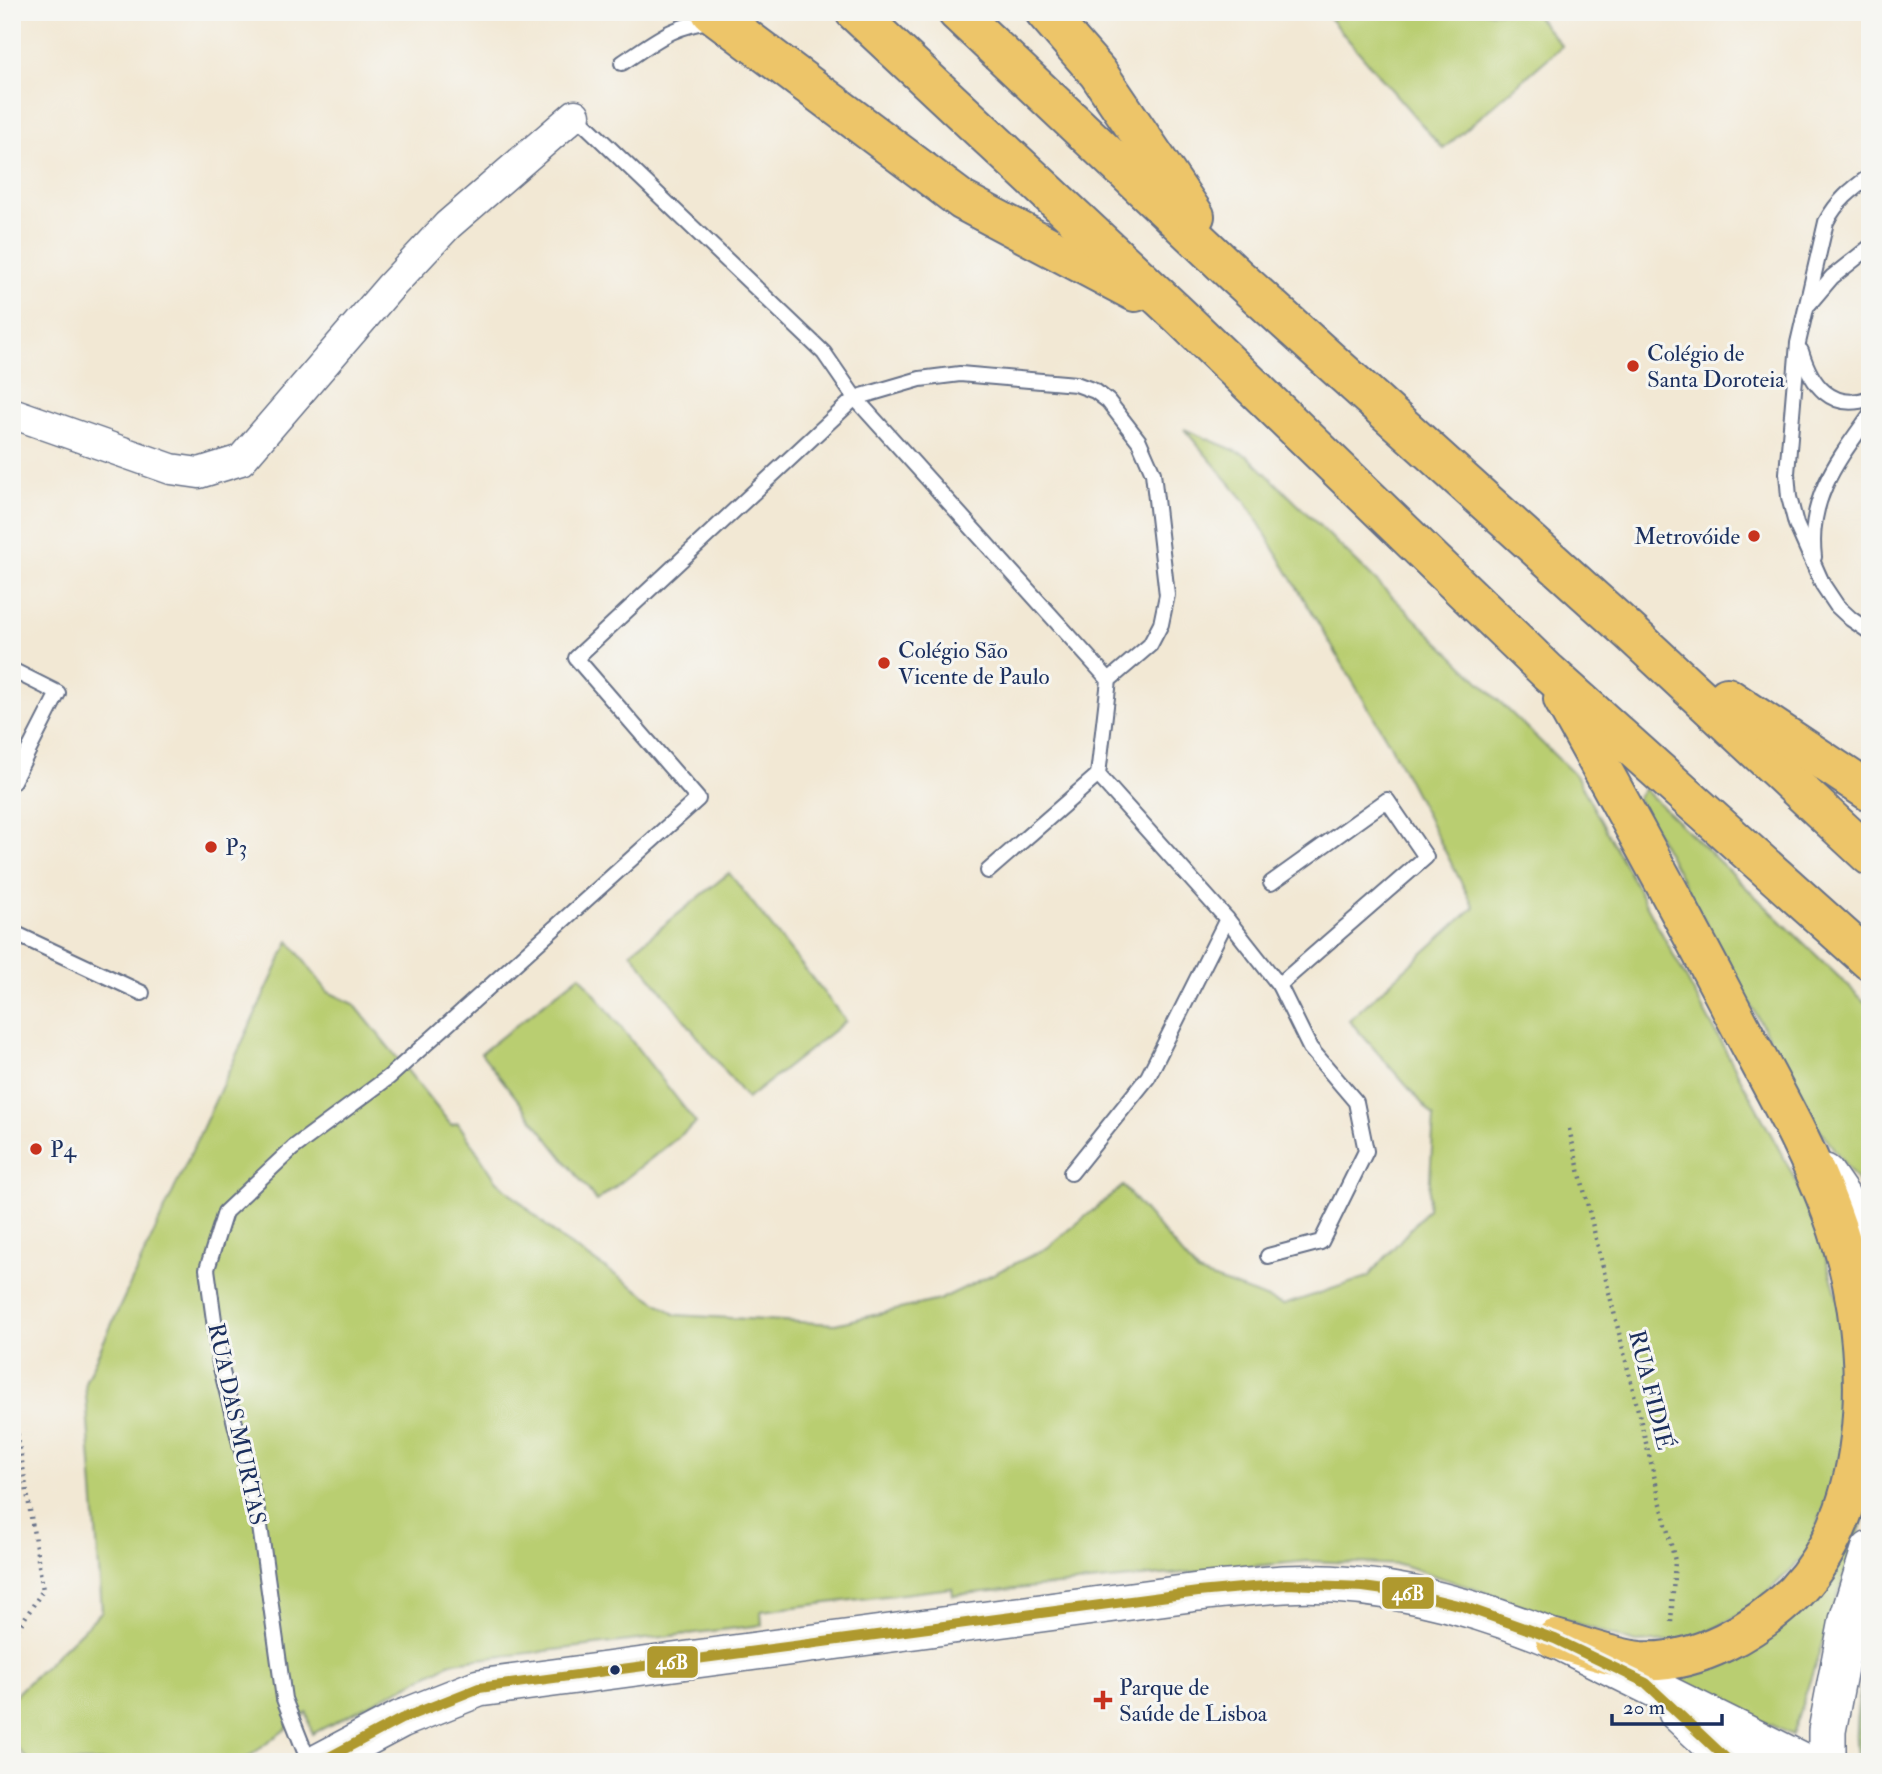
<svg xmlns="http://www.w3.org/2000/svg" width="1882" height="1774" viewBox="0 0 1882 1774" font-family="'IM FELL Double Pica',serif">
<rect width="100%" height="100%" fill="#f6f6f2"/>
<filter id="ink" filterUnits="userSpaceOnUse"><feTurbulence type="fractalNoise" baseFrequency=".0143" numOctaves="2"/><feDisplacementMap in="SourceGraphic" scale="14" xChannelSelector="R" yChannelSelector="G"/><feConvolveMatrix kernelMatrix="1 2 1 2 8 2 1 2 1" color-interpolation-filters="sRGB"/></filter>
<filter id="wash" filterUnits="userSpaceOnUse"><feTurbulence type="fractalNoise" baseFrequency=".00686" numOctaves="4" result="noise"/><feDisplacementMap in="SourceGraphic" scale="28" xChannelSelector="R" yChannelSelector="G"/><feGaussianBlur stdDeviation="1.57" result="paint"/><feColorMatrix in="noise" values="0 0 0 0 0 0 0 0 0 0 0 0 0 0 0 0 0 1.4 0 .05"/><feComposite in="paint" operator="in"/></filter>
<g filter="url(#wash)">
<rect width="100%" height="100%" fill="#f2e8d4"/>
<g fill="#b9ce71" stroke="#6a7e68" stroke-width="2">
<polygon points="1324,12 1533,12 1562,46 1443,149"/>
<polygon points="1184,429 1248,456 1577,777 1811,1208 1843,1316 1845,1453 1806,1555 1750,1609 1694,1640 1635,1643 1403,1565 1308,1561 953,1595 952,1588 761,1611 762,1625 453,1662 312,1734 307,1713 242,1762 30,1762 12,1742 12,1698 102,1611 85,1382 289,941 328,992 354,1004 451,1125 458,1123 496,1180 561,1239 676,1315 835,1324 939,1300 1047,1248 1123,1186 1198,1273 1284,1305 1368,1277 1428,1209 1434,1117 1349,1020 1474,907 1388,741 1247,503"/>
<polygon points="1644,789 1870,1007 1870,1199 1818,1127 1637,798"/>
<polygon points="729,873 846,1021 747,1099 631,952"/>
<polygon points="580,975 696,1123 597,1201 481,1053"/>
<path d="M 1870,1471 L 1870,1498 L 1792,1735 L 1670,1678 C 1702,1661 1804,1615 1821,1589 C 1846,1553 1857,1511 1870,1471 Z"/>
</g>
<path fill="#92b163" stroke="#567060" stroke-width="2" d="M 1870,1647 L 1870,1762 L 1858,1762 C 1851,1724 1861,1684 1870,1647 Z"/>
</g>
<g filter="url(#ink)">
<g fill="none" stroke-linecap="round" stroke-linejoin="round">
<defs>
<g id="service">
<path d="M 622,63 C 657,40 671,26 714,20"/>
<path d="M 1870,176 C 1851,190 1837,201 1826,222 L 1798,343 L 1787,473 L 1789,497 L 1796,524 L 1823,585 L 1837,606 L 1851,619 L 1870,632"/>
<polyline points="1809,304 1832,277 1870,247"/>
<path d="M 1801,351 C 1811,384 1831,412 1870,398"/>
<path d="M 1814,557 C 1807,498 1838,460 1870,415"/>
<polyline points="12,670 58,693 12,783"/>
<polyline points="1109,680 1150,645 1161,624 1167,595 1153,473 1139,441 1108,401 1095,391 1076,384 960,374 920,379 855,398 1109,680 1098,775 1227,919 1279,985 1426,857 1387,800 1271,883"/>
<polyline points="988,871 1098,775"/>
<polyline points="12,932 142,993"/>
<polyline points="1071,1173 1148,1077 1227,919"/>
<polyline points="1268,1256 1321,1242 1366,1151 1356,1102 1310,1048 1279,985"/>
<polyline points="309,1762 284,1699 259,1519 220,1364 207,1269 225,1212 293,1148 389,1077 698,799 576,658 855,398 824,353 575,115"/>
</g>
<polyline id="minor" points="12,413 171,469 199,473 241,460 390,287 448,225 575,115"/>
<g id="tertiary">
<polyline points="1825,1173 1841,1196 1870,1249"/>
<polyline points="1677,1712 1730,1762"/>
<path d="M 320,1762 L 401,1719 L 479,1688 L 1198,1592 C 1226,1589 1255,1586 1284,1584 C 1377,1579 1469,1604 1555,1639 L 1803,1762"/>
<polyline points="1827,1762 1827,1731 1848,1620 1870,1550"/>
</g>
<g id="trunk">
<polyline points="711,12 963,201 1135,292"/>
<polyline points="855,12 1181,317 1548,672 1870,961"/>
<polyline points="957,12 1235,275 1632,634 1870,856"/>
<polyline points="1045,12 1098,73 1195,216"/>
<polyline points="1727,697 1870,792"/>
<path d="M 1555,1639 C 1582,1646 1612,1658 1640,1661 C 1696,1665 1756,1630 1795,1592 C 1882,1500 1875,1328 1832,1214 C 1805,1140 1763,1071 1727,1001 C 1674,899 1619,799 1563,699"/>
</g>
</defs>
<use href="#service" stroke="#667087" stroke-width="18"/>
<use href="#minor" stroke="#667087" stroke-width="33"/>
<use href="#tertiary" stroke="#667087" stroke-width="40"/>
<use href="#trunk" stroke="#667087" stroke-width="42"/>
<g stroke="#667087" stroke-width="4.5" stroke-dasharray="2 5" stroke-linecap="butt">
<polyline points="1569,1129 1675,1561 1671,1622"/>
<polyline points="12,1422 16,1425 43,1590 12,1638"/>
</g>
<use href="#service" stroke="#fff" stroke-width="14"/>
<use href="#minor" stroke="#fff" stroke-width="30"/>
<use href="#tertiary" stroke="#fff" stroke-width="37"/>
<use href="#trunk" stroke="#edc569" stroke-width="38"/>
<defs>
<polyline id="bus-1" points="320,1762 401,1719 479,1688 1198,1592 1286,1584 1363,1587 1413,1594 1462,1606 1555,1639 1646,1683 1730,1762"/>
</defs>
<use href="#bus-1" stroke="#f6f6f2" stroke-width="16"/>
<use href="#bus-1" stroke="#af992e" stroke-width="10"/>
</g>
</g>
<g fill="#c8321e" stroke="#f6f6f2" stroke-width="2.5">
<circle cx="1633" cy="366" r="7"/>
<circle cx="1754" cy="536" r="7"/>
<circle cx="884" cy="663" r="7"/>
<circle cx="211" cy="847" r="7"/>
<circle cx="36" cy="1149" r="7"/>
<path d="M1099.5 1689.5h7v7h7v7h-7v7h-7v-7h-7v-7h7z"/>
</g>
<circle fill="#1b2f5e" stroke="#f6f6f2" stroke-width="2.5" cx="615" cy="1670" r="6"/>
<g text-anchor="middle" dominant-baseline="central" stroke-width="6" stroke-linejoin="round" paint-order="stroke">
<g font-size="23" fill="#1b2f5e" stroke="#f6f6f2" text-anchor="start">
<text x="1647" y="353">Colégio de<tspan x="1647" dy="26">Santa Doroteia</tspan></text>
<text x="1740" y="536" text-anchor="end">Metrovóide</text>
<text x="898" y="650">Colégio São<tspan x="898" dy="26">Vicente de Paulo</tspan></text>
<text x="225" y="847">P3</text>
<text x="50" y="1149">P4</text>
<text x="1119" y="1687">Parque de<tspan x="1119" dy="26">Saúde de Lisboa</tspan></text>
</g>
<g font-size="23" fill="#1b2f5e" stroke="#f6f6f2">
<text transform="translate(1651 1390) rotate(76)">RUA FIDIÉ</text>
<text transform="translate(237 1424) rotate(78)">RUA DAS MURTAS</text>
</g>
</g>
<g stroke="#f6f6f2" stroke-width="2.5">
<rect x="1381" y="1576" width="54" height="34" rx="7" fill="#af992e"/>
<rect x="646" y="1645" width="53" height="34" rx="7" fill="#af992e"/>
</g>
<g font-size="19" text-anchor="middle" font-weight="bold" fill="#fff">
<text x="1408" y="1600">46B</text>
<text x="672" y="1669">46B</text>
</g>
<rect width="1882" height="1774" fill="none" stroke="#f6f6f2" stroke-width="42"/>
<path d="M1612 1714v10h110v-10" fill="none" stroke="#1b2f5e" stroke-width="3.5"/>
<text x="1623" y="1714" font-size="21" fill="#1b2f5e" stroke="#f6f6f2" stroke-width="5" paint-order="stroke">20 m</text>
</svg>
